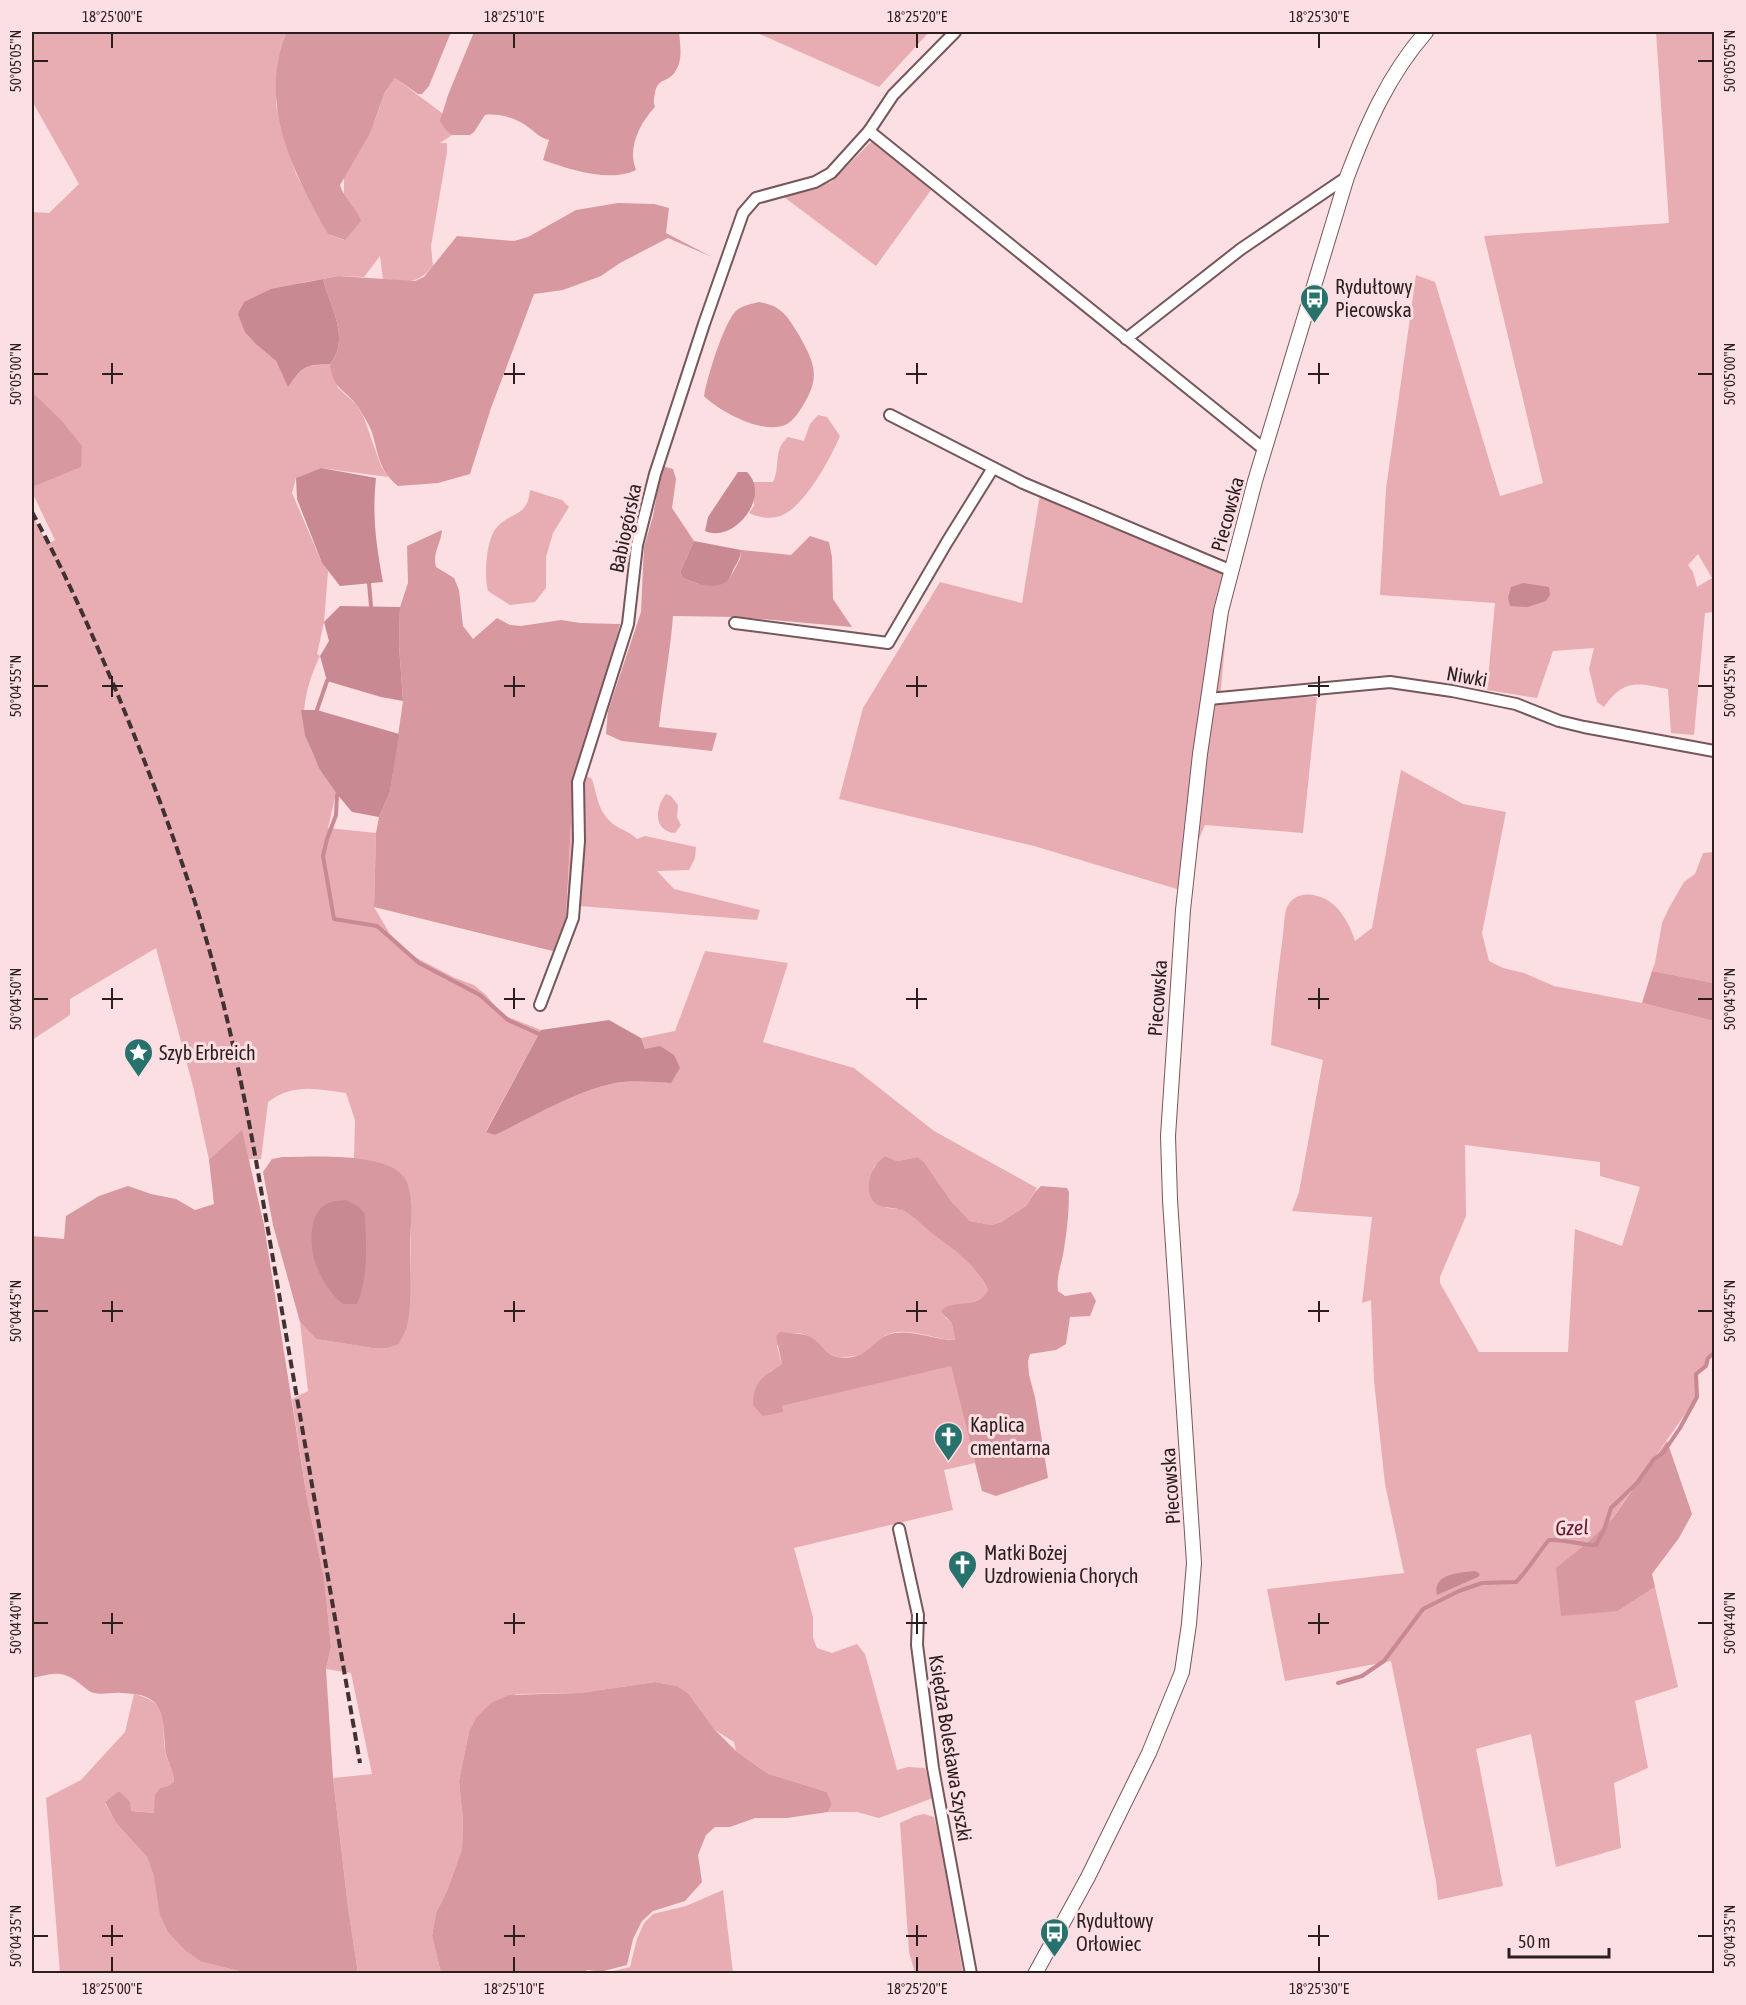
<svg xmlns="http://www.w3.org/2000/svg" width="1746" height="2005" viewBox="0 0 1746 2005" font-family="'Asap Condensed',sans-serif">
<rect width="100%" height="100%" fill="#fcdfe2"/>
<g fill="#e8acb3" fill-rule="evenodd">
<path d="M 32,32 L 287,32 L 276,80 L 276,105 L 285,140 L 296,174 L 328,234 L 344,240 L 344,175 L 375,120 L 385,92 L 395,78 L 442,113 L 452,135 L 440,143 L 447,143 L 447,152 L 431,246 L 433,266 C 416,286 407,281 383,279 L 380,256 L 364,277 L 338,276 L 301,283 L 257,345 L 276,361 L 288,386 C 305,366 301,366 330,364 L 338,388 L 356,404 L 364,418 L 381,466 L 388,477 L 321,468 L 296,478 L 292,493 L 322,563 L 328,571 L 324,622 L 317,654 L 320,656 C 293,713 302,744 336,793 L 328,828 L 376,833 L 374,907 L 390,934 L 415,957 L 455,978 L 474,985 L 486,995 L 503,1015 L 541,1030 L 486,1131 L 495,1135 C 533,1117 573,1092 615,1083 C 633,1080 653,1082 671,1083 L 645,1049 L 641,1038 L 675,1031 L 705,951 L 788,963 L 763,1042 L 854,1068 L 934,1131 L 1037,1188 L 1026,1206 L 1001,1222 L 992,1225 L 970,1221 L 951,1201 L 924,1162 L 918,1157 L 897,1161 L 885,1156 L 874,1167 L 870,1187 L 886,1208 L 900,1209 L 914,1217 L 975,1267 L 988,1290 C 983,1300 978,1300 968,1304 C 960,1307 952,1313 945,1317 L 952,1324 L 955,1340 C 935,1340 912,1328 891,1333 C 882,1336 880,1341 874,1347 C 864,1356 852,1357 839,1357 C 822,1356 811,1327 791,1334 C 787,1336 781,1342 777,1346 L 782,1364 L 769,1372 L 782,1406 L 951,1365 L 975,1463 L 944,1470 L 953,1510 L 794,1548 L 813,1617 L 813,1638 L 817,1648 L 832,1653 L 857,1644 L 865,1654 L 897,1770 L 908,1767 L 925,1768 L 933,1798 L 879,1818 L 857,1812 L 828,1812 L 832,1804 L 827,1792 L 769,1774 L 758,1767 L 736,1751 L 734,1742 L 715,1730 L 688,1693 L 677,1686 L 655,1682 L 580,1693 L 516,1694 L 469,1732 L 459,1781 L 463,1821 L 462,1849 L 447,1891 L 436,1913 L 432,1936 L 441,1973 L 358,1973 L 348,1907 L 333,1778 L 372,1774 L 351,1673 L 326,1669 L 331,1647 L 324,1578 L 307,1498 L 292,1399 L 308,1391 L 300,1322 L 316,1339 L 372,1348 L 407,1327 L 410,1291 L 411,1202 L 368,1160 L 354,1159 L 355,1120 L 346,1093 C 316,1089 294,1083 268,1102 L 261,1159 L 209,1160 L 194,1090 L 156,948 L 70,999 L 70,1015 L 32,1040 L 32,515 L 48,544 L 55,540 L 32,492 L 32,487 L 40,483 L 32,431 L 32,212 L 49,213 L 79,184 L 32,101 Z"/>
<polygon points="755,32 929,32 879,87"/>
<path d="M 1656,32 L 1714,32 L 1714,612 L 1705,613 L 1694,735 L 1671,733 L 1668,689 C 1638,683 1624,678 1604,707 L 1597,702 L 1589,669 L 1594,648 L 1553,651 L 1537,698 L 1487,690 L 1495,603 L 1380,595 L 1386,489 L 1416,275 L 1435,282 L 1500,496 L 1543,483 L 1484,236 L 1669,223 ZM 1698,554 L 1712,578 L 1697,587 L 1693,572 L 1688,565 Z"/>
<polygon points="872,141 931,190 876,266 784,197 831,182"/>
<path d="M 818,415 L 827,417 L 840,436 C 831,458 802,512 777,517 C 768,519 757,517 749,513 L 754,506 L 753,482 L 773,482 C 781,467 772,451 788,437 L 804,441 L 810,424 Z"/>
<path d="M 530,490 L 562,500 L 569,507 L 553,533 L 546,557 L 546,588 L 535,602 L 510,605 L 488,591 C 484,576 486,539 497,527 C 512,511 528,517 530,490 Z"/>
<polygon points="1040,494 1232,571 1220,698 1317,697 1303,833 1205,825 1177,889 1034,846 839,799 863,708 940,582 1022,603"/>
<path d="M 1401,770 L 1463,804 L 1506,812 L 1482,933 L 1489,961 L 1503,968 L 1524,973 L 1554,986 L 1642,1003 L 1714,1021 L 1714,1353 L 1708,1358 L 1706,1366 L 1696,1375 L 1697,1397 L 1604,1530 L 1618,1611 L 1655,1587 L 1678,1687 L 1635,1701 L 1648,1768 L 1614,1783 L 1621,1848 L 1556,1867 L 1531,1734 L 1476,1749 L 1503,1886 L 1438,1900 L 1436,1881 L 1391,1661 L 1285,1681 L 1267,1589 L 1404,1573 L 1385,1484 L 1374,1381 L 1371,1300 L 1362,1303 L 1372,1217 L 1292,1211 L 1299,1192 L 1323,1060 L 1271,1045 C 1274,1008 1278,972 1283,935 C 1284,927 1284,915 1287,907 C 1294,893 1310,892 1323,898 C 1340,905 1350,925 1355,941 L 1372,928 ZM 1465,1145 L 1600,1162 L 1600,1176 L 1640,1187 L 1622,1246 L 1575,1229 L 1568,1352 L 1479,1352 L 1440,1283 L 1440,1277 L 1466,1216 Z"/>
<path d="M 577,771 L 592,779 C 598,798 598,814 616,826 C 623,830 631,833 637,839 L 645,836 L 696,847 L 695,858 L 689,870 L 657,871 L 674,889 L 760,910 L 757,920 L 567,905 L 573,785 Z"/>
<path d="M 666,794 L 671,796 L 678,805 L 677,817 L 681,825 L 675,833 C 653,831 655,807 666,794 Z"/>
<polygon points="1714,852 1714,983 1652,971 1655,963 1662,923 1669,908 1684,882 1695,874 1703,853"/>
<path d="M 134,1694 C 172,1704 161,1718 165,1750 C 166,1763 174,1766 174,1782 L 168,1786 L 160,1788 L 155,1813 L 131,1811 L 119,1791 L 105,1803 L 116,1823 L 147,1857 L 154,1877 L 202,1962 L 247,1973 L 60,1973 L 46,1798 L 81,1780 L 125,1732 Z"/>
<polygon points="924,1814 934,1817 940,1841 963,1973 915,1973 909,1952 900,1823 915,1816"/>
<polygon points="723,1890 733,1973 605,1973 630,1967 637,1939 644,1923 653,1914 686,1906"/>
</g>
<g fill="#d898a0">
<path d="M 287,32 L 451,32 L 429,86 L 422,94 L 418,94 L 395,78 L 385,92 L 370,133 L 340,185 C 344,199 356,207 361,221 L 345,240 L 328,234 C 293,172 257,102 287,32 Z"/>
<path d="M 474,32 L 679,32 C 680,43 683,60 676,70 C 669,84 658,76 655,93 C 654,99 653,101 655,107 C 640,123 627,148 636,170 C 610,183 568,169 543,160 L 549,140 C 540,138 535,132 528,127 C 516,118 499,113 485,115 L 474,132 L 470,135 L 452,135 L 446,130 L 440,121 L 448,95 Z"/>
<path d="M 618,203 L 654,204 L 669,208 L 666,233 L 712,257 L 668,238 L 620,263 L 601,276 L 563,290 L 534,294 L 491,408 L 470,474 L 438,483 L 398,486 C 380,471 379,458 373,436 C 371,427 363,415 358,407 C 346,389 333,391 330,364 C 351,338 330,307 323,279 L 338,276 L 415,281 L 424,277 L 457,236 L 514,241 L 528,237 L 576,210 Z"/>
<path d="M 759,302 C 782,306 787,316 799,335 C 815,364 821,377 802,407 C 799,412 793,421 787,424 C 765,436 720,412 704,396 C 707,378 724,321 737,310 C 744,305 751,304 759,302 Z"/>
<polygon points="32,392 61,420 82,446 81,467 32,487"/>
<path d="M 662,466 L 673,469 L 676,479 L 672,508 L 694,541 L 680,572 L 683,578 L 695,583 L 715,586 L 730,578 L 740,559 L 741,550 L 791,555 L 810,536 L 829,542 L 832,557 L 833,599 L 852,627 L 738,617 L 673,616 C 670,654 663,690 659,727 L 717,733 L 712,751 L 622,741 L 606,734 L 608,711 L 641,612 L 644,547 L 653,516 Z"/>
<path d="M 442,530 C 441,544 432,553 436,567 L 454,578 L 459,590 L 463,626 L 473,639 L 497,618 L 510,625 L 521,626 L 561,620 L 580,623 L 620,624 L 600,698 L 583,747 L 573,785 L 566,918 L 553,951 L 374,907 L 376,833 L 379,817 L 390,792 L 403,701 L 399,645 L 400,607 L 408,583 L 407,546 Z"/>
<polygon points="1652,971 1714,983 1714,1021 1642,1003"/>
<path d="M 242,1130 L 264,1225 L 307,1498 L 324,1578 L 331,1647 L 326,1669 L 333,1778 L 348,1907 L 358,1973 L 247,1973 L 202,1962 L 186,1951 L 168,1932 L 160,1915 L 154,1877 L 147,1857 L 116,1823 L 105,1802 L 119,1791 L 130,1802 L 131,1811 L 154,1813 L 155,1795 L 160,1788 L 168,1786 L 174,1782 C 174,1768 165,1760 165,1747 C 163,1712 164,1694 122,1693 C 113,1692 102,1695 94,1693 C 89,1692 83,1686 79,1683 C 61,1669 52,1674 32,1678 L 32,1236 L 64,1239 L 66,1216 L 99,1196 L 128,1186 L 151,1194 L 176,1199 L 195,1210 L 214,1204 L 209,1160 Z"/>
<path d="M 885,1156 L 897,1161 L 918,1157 L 924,1162 L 951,1201 L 970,1221 L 992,1225 L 1001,1222 L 1026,1206 L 1035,1192 L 1041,1186 L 1067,1188 L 1069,1192 C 1069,1212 1067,1230 1064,1249 C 1062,1264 1056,1275 1058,1291 L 1065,1296 L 1091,1292 L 1096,1301 L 1090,1316 L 1070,1317 L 1066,1344 L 1056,1350 L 1030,1354 L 1028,1361 L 1029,1375 L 1035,1397 L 1048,1478 L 996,1496 L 982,1491 L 951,1366 L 782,1406 L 783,1412 L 763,1416 L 753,1405 C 753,1382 763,1376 782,1364 L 776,1336 L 780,1332 C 790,1334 803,1332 812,1338 C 821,1343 826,1355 837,1357 C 871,1362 872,1336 895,1333 C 915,1330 935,1340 955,1340 L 952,1324 L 941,1311 C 955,1297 976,1312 988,1290 C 976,1264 955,1251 933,1234 C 923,1226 915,1217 904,1211 C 895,1206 880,1210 873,1201 C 863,1186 872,1165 885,1156 Z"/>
<path d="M 282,1157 C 311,1157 399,1150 408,1185 C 414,1205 410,1229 410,1249 C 410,1272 412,1305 407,1327 C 405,1333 401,1338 399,1344 L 387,1348 L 372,1348 L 316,1339 L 300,1322 L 273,1225 L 263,1172 L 272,1159 Z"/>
<polygon points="1667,1441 1692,1514 1679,1538 1652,1574 1655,1587 1618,1611 1561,1616 1556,1568 1585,1545 1612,1519"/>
<polygon points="655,1682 677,1686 688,1693 715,1730 736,1751 758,1767 769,1774 827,1792 832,1804 828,1812 787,1818 755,1818 730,1827 715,1827 706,1835 698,1855 702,1882 685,1901 653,1911 642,1921 633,1939 627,1965 600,1972 588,1970 579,1974 441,1973 432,1936 436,1913 447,1891 462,1849 463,1821 459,1781 469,1732 476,1718 491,1703 509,1695 580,1693"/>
</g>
<g fill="#c88992">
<path d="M 323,279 C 330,307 351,338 330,364 C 304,365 303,366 288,387 L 276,361 L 257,345 L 245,332 L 238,314 L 244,302 L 271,289 Z"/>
<path d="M 321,468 L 376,478 C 372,516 376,544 383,582 L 340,586 L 322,563 L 297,499 L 296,478 Z"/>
<path d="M 738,472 L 747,472 C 772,497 733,544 705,531 L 708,517 Z"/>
<path d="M 694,541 L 741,550 C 740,558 738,562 734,568 C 732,572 731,577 728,580 C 716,592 695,583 683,578 L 680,572 Z"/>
<polygon points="1523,583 1549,587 1550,595 1546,601 1528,607 1510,606 1508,598 1511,587"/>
<polygon points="340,606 400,607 399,645 403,701 381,697 327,681 320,656 329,641 324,622"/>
<polygon points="301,710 317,710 399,734 390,792 379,817 352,812 336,793 319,768 305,735"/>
<path d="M 609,1020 L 641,1038 L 645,1049 L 660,1046 L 674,1055 L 680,1068 L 671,1083 C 653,1082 633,1080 615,1083 C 573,1092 533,1117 495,1135 L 486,1132 L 541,1030 Z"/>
<path d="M 346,1200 L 359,1207 L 365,1214 C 366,1243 369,1276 357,1304 L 343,1304 C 332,1295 324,1283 318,1270 C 309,1251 306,1210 331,1202 C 335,1200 341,1201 346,1200 Z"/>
<path d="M 1475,1571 L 1480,1574 L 1478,1577 L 1437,1595 C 1432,1573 1460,1573 1475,1571 Z"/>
</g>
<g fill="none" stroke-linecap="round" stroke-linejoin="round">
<g stroke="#c88992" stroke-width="4">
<polyline points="369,583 371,606"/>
<polyline points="317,710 327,681"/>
<polyline points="337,795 336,815 327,839 323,856 334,919 377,926 419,963 480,995 508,1020 539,1034"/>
<path d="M 1338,1683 L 1362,1676 L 1384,1661 L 1423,1609 L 1459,1591 L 1482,1583 L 1516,1582 C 1529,1569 1537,1554 1549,1540 C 1565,1539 1580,1545 1596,1545 L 1604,1530 L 1611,1508 L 1637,1483 L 1654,1459 L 1663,1453 L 1680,1428 L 1697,1397 L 1696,1374 L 1706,1366 L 1708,1358 L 1714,1353"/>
</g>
<defs>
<g id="minor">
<polyline points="869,131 1265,450"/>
<polyline points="1126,339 1241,249 1347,177"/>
<polyline points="890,415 1023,483 1232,571"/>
<polyline points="735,623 888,643 947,542 993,468"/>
<polyline points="1209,699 1390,682 1452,691 1516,704 1559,721 1584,727 1714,751"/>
<polyline points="540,1005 573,918 579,841 578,782 628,624 637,545 655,474 704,324 743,213 756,198 815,182 831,173 869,131 893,95 955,32"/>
<polyline points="899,1529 918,1615 917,1645 933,1768 971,1974"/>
</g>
<path id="tertiary" d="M 1035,1974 L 1088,1877 L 1149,1753 L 1182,1672 L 1189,1624 L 1194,1563 L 1170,1200 L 1168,1136 L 1183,910 L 1200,754 L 1221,611 L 1255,481 L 1347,177 C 1367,124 1389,74 1426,32"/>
</defs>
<use href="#minor" stroke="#76575b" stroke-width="14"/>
<use href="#tertiary" stroke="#76575b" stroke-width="16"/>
<use href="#minor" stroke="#fff" stroke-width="10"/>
<use href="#tertiary" stroke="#fff" stroke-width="14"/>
<path stroke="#403133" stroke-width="4" stroke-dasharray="9 4.5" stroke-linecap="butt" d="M 32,512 C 66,574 95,640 122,705 C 157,791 190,878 214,967 C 232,1035 246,1103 258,1172 L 360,1763"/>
</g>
<path fill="none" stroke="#2b1e1f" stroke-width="2" d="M 112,33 L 112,48M 514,33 L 514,48M 917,33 L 917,48M 1319,33 L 1319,48M 33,61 L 48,61M 1698,61 L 1713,61M 112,363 L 112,384M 514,363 L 514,384M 917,363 L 917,384M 1319,363 L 1319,384M 33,374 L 48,374M 102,374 L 123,374M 504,374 L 525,374M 906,374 L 927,374M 1308,374 L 1329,374M 1698,374 L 1713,374M 112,676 L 112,697M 514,676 L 514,697M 917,676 L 917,697M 1319,676 L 1319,697M 33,686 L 48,686M 102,686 L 123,686M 504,686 L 525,686M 906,686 L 927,686M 1308,686 L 1329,686M 1698,686 L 1713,686M 112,988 L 112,1009M 514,988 L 514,1009M 917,988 L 917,1009M 1319,988 L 1319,1009M 33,999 L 48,999M 102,999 L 123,999M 504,999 L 525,999M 906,999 L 927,999M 1308,999 L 1329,999M 1698,999 L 1713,999M 112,1301 L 112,1322M 514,1301 L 514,1322M 917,1301 L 917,1322M 1319,1301 L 1319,1322M 33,1311 L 48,1311M 102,1311 L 123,1311M 504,1311 L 525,1311M 906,1311 L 927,1311M 1308,1311 L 1329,1311M 1698,1311 L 1713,1311M 112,1613 L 112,1634M 514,1613 L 514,1634M 917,1613 L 917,1634M 1319,1613 L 1319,1634M 33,1623 L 48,1623M 102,1623 L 123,1623M 504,1623 L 525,1623M 906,1623 L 927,1623M 1308,1623 L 1329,1623M 1698,1623 L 1713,1623M 112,1925 L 112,1946M 514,1925 L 514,1946M 917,1925 L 917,1946M 1319,1925 L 1319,1946M 33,1936 L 48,1936M 102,1936 L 123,1936M 504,1936 L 525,1936M 906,1936 L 927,1936M 1308,1936 L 1329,1936M 1698,1936 L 1713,1936M 112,1957 L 112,1972M 514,1957 L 514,1972M 917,1957 L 917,1972M 1319,1957 L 1319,1972"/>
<defs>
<symbol id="bus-pin" viewBox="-11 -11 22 30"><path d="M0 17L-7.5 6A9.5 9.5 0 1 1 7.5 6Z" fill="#28726e" stroke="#fcdfe2"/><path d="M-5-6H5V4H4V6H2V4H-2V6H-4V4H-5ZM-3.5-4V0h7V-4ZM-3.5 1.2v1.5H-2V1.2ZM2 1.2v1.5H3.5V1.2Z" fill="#fff"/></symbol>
<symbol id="sight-pin" viewBox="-11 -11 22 30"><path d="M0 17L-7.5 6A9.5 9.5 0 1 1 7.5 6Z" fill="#28726e" stroke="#fcdfe2"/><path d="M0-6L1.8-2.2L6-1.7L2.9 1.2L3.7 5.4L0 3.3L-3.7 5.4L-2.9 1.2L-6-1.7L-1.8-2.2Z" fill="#fff"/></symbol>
<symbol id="church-pin" viewBox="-11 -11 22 30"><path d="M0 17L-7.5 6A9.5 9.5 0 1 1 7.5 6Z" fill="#28726e" stroke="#fcdfe2"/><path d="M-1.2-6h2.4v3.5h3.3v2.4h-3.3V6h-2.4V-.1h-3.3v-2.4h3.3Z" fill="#fff"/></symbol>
</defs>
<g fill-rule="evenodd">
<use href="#bus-pin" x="1298" y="282" width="33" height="45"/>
<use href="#sight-pin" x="122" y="1036" width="33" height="45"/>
<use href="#church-pin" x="932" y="1420" width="33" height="45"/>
<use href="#church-pin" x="946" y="1548" width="33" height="45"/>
<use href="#bus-pin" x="1038" y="1916" width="33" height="45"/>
</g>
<g text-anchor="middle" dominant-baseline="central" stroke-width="6" stroke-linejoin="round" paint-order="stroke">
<g font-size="20" fill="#2b1e1f" stroke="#fcdfe2" text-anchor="start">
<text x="1335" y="286">Rydułtowy<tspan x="1335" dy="23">Piecowska</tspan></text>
<text x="159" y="1052">Szyb Erbreich</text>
<text x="970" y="1424">Kaplica<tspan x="970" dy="23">cmentarna</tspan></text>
<text x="984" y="1552">Matki Bożej<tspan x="984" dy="23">Uzdrowienia Chorych</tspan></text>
<text x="1076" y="1920">Rydułtowy<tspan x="1076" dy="23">Orłowiec</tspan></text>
</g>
<g font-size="20" fill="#2b1e1f" stroke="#fcdfe2">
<text transform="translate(1227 514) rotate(-75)">Piecowska</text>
<text transform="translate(625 528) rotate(-78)">Babiogórska</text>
<text transform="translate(1467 676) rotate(10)">Niwki</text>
<text transform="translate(1157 998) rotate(-86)">Piecowska</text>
<text transform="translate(1170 1486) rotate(-94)">Piecowska</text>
<text transform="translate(951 1748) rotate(81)">Księdza Bolesława Szyszki</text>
</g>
<g font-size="21" font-style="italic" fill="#64192c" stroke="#fcdfe2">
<text transform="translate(1572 1527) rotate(-2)">Gzel</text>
</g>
</g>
<rect width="1746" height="2005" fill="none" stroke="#fcdfe2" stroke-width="66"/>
<path d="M1509 1948v9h100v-9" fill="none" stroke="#2b1e1f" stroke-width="3"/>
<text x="1518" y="1948" font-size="18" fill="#2b1e1f" stroke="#fcdfe2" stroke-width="4.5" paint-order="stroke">50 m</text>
<rect x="33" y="33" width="1680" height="1939" fill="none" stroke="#2b1e1f" stroke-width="2"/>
<g font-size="15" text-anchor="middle" fill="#2b1e1f">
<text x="112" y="22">18°25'00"E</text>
<text x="514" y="22">18°25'10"E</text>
<text x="917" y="22">18°25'20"E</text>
<text x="1319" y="22">18°25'30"E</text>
<text transform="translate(16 61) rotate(-90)" y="5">50°05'05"N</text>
<text transform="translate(1730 61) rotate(-90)" y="5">50°05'05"N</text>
<text transform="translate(16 374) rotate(-90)" y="5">50°05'00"N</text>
<text transform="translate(1730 374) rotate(-90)" y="5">50°05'00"N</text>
<text transform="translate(16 686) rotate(-90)" y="5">50°04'55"N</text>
<text transform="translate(1730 686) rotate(-90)" y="5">50°04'55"N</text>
<text transform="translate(16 999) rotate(-90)" y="5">50°04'50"N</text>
<text transform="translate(1730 999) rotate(-90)" y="5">50°04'50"N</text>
<text transform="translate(16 1311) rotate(-90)" y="5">50°04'45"N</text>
<text transform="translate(1730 1311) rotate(-90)" y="5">50°04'45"N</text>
<text transform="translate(16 1623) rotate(-90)" y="5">50°04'40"N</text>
<text transform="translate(1730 1623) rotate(-90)" y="5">50°04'40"N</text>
<text transform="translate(16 1936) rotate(-90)" y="5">50°04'35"N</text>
<text transform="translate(1730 1936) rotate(-90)" y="5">50°04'35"N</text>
<text x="112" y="1994">18°25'00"E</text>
<text x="514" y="1994">18°25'10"E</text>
<text x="917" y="1994">18°25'20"E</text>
<text x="1319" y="1994">18°25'30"E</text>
</g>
</svg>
